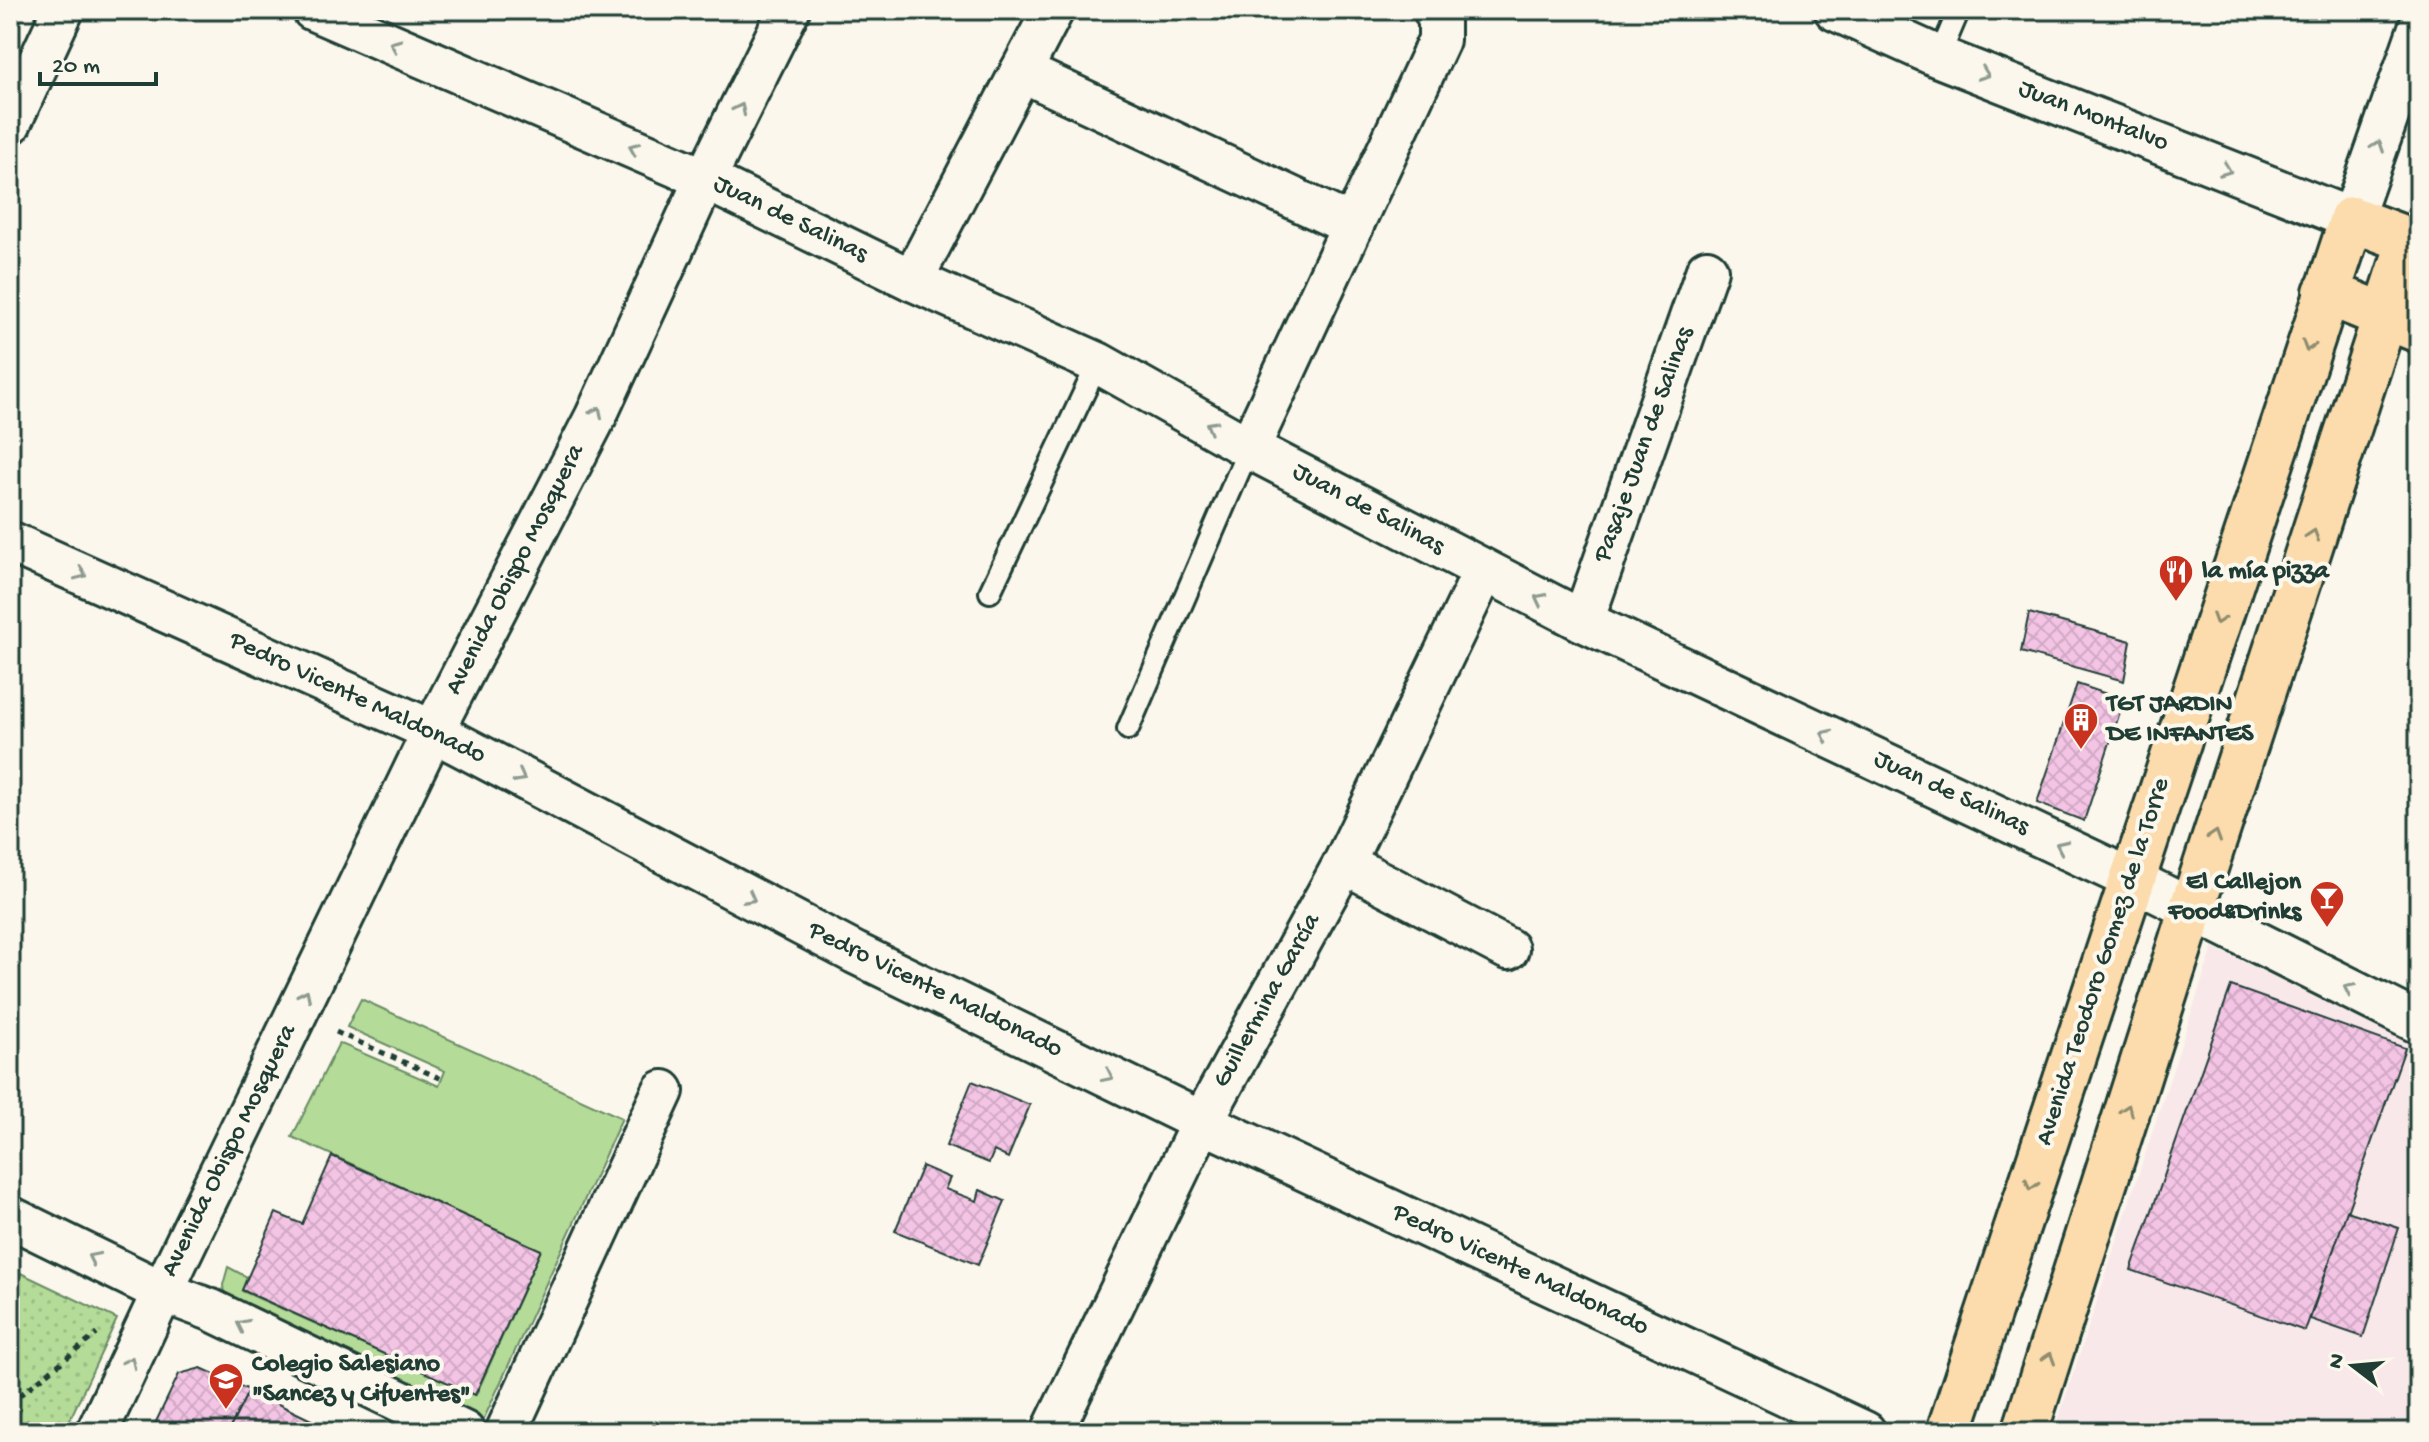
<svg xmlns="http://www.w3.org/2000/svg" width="2429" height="1442" viewBox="0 0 2429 1442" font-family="'Gochi Hand',sans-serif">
<defs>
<pattern id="park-dots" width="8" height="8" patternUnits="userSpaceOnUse" patternTransform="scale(2)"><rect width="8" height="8" fill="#b4db97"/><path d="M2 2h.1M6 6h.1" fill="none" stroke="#9abd83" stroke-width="1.8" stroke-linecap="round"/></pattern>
<pattern id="building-cross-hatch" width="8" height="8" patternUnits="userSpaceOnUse" patternTransform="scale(2)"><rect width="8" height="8" fill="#f4c4e5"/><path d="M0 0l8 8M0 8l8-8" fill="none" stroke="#d1a9c5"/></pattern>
</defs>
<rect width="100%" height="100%" fill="#fbf7ec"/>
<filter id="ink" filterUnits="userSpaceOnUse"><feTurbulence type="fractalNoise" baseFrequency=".0125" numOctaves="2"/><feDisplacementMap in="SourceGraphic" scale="16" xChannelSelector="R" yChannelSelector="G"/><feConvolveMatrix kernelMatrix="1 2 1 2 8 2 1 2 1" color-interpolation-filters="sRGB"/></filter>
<g filter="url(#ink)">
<polygon fill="#f9e8ea" points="2213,947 2419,1048 2419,1432 2054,1432"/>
<polygon fill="#b4db97" stroke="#6a8c66" stroke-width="2" points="361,999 622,1118 482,1423 237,1307 224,1295 223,1285 228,1267 247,1277 242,1291 476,1395 541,1250 292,1137 339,1043 439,1086 445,1071 347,1027"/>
<polygon fill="url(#park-dots)" stroke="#6a8c66" stroke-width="2" points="10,1268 117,1319 64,1432 10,1432"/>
<g fill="url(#building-cross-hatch)" stroke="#1f3d34" stroke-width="2">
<polygon points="2029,613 2131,641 2124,681 2021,652"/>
<polygon points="2077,684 2124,700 2084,821 2037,803"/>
<polygon points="2231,986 2405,1048 2305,1331 2131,1270"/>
<polygon points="972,1081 1030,1105 1008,1158 994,1151 989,1163 946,1146"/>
<polygon points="332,1156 541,1250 475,1395 242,1290 276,1213 302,1224"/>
<polygon points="922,1166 950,1178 945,1189 977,1201 980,1190 1005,1201 978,1265 895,1231"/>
<polygon points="2347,1211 2399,1228 2363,1337 2310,1319"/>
<polygon points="201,1368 249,1390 228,1432 151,1432 179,1374"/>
<polygon points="249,1390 336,1432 228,1432"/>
</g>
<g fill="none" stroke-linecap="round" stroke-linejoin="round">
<defs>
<g id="service">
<polyline points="1939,57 1959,10"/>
<polyline points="990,592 1098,363"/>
<polyline points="1128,729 1249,448"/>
</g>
<g id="minor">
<polyline points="313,10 705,179 912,280 1098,363 1249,448 1583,621 2131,879 2419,1023"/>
<polyline points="1835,10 1939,57 2352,219 2419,28"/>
<polyline points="1021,71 1353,226"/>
<polyline points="10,124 63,10"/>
<polyline points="912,280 1053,10"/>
<polyline points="1249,448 1439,40 1439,21 1434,10"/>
<polyline points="10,542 433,731 855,953 1202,1122 1865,1432"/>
<polyline points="1583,621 1707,270"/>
<polyline points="1344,863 1508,949"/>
<polyline points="10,1217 163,1292 211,1310 464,1432"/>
<polyline points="97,1432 178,1259 433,731 595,418 705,179 789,10"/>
<polyline points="506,1432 663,1091"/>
<polyline points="1052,1432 1202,1122 1344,863 1484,571"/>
</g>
<g id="primary">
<polyline points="2326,292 2419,330"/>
<polyline points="1949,1432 2352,219 2419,244"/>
<polyline points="2025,1432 2191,911 2410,240"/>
</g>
</defs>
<use href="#service" stroke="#1f3d34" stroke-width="26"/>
<use href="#minor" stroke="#1f3d34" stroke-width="46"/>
<use href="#primary" stroke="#1f3d34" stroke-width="50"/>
<g stroke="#1f3d34" stroke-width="5" stroke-dasharray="6 6" stroke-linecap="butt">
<polyline points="336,1032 442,1079"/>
<polyline points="10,1403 97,1334"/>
</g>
<use href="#service" stroke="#fbf7ec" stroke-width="20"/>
<use href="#minor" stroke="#fbf7ec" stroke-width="40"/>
<use href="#primary" stroke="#fcdcac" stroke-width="44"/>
</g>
<defs><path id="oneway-chevron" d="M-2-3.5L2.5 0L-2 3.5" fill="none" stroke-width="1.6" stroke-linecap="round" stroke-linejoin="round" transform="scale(2)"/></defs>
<g stroke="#8d9a90">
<use href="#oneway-chevron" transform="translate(395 45) rotate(-157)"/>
<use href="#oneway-chevron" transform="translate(1984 74) rotate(21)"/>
<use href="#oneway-chevron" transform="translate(740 109) rotate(-64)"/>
<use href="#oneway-chevron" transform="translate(2378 146) rotate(-71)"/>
<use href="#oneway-chevron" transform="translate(634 148) rotate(-157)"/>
<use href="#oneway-chevron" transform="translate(2226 170) rotate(21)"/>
<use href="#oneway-chevron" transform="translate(597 412) rotate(-64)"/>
<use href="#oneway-chevron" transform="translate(1211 426) rotate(-151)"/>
<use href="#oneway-chevron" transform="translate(81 574) rotate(24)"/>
<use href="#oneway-chevron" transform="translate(1540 599) rotate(-153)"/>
<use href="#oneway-chevron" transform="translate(1826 735) rotate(-155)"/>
<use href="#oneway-chevron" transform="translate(520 777) rotate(28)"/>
<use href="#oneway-chevron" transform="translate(2061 846) rotate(-155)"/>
<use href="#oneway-chevron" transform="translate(750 898) rotate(28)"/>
<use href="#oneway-chevron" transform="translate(2349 989) rotate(-154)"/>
<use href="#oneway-chevron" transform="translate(305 995) rotate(-64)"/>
<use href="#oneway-chevron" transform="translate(1108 1076) rotate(26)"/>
<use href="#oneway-chevron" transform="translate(93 1258) rotate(-154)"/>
<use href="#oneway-chevron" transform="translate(242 1325) rotate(-154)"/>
<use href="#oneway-chevron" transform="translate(130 1362) rotate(-65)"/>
</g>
<g stroke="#8e8c70">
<use href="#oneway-chevron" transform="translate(2308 346) rotate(108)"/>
<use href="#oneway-chevron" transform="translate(2313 535) rotate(-72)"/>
<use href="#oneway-chevron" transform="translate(2218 619) rotate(108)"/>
<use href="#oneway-chevron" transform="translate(2215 836) rotate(-72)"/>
<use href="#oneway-chevron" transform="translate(2127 1110) rotate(-72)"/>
<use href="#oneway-chevron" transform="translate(2031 1185) rotate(108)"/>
<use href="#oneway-chevron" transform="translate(2049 1358) rotate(-72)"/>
</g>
</g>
<defs>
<symbol id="restaurant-pin" viewBox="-11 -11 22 30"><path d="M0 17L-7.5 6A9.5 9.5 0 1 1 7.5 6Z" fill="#c8321e" stroke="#fbf7ec"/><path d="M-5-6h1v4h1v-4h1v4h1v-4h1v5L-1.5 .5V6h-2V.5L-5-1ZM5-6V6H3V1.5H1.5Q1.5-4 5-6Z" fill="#fff"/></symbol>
<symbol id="building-pin" viewBox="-11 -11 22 30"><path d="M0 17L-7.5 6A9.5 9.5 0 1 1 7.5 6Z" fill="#c8321e" stroke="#fbf7ec"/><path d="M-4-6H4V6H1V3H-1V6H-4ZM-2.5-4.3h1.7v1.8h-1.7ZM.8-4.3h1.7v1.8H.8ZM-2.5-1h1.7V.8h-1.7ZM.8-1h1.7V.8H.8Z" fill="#fff"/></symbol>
<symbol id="bar-pin" viewBox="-11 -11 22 30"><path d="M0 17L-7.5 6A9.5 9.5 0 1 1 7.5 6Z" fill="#c8321e" stroke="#fbf7ec"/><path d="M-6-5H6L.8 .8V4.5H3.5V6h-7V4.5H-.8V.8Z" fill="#fff"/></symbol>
<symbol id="school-pin" viewBox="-11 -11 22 30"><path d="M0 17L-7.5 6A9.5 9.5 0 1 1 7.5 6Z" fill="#c8321e" stroke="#fbf7ec"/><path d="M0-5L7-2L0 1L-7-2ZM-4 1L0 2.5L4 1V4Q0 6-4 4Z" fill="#fff"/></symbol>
</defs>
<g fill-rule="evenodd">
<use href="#restaurant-pin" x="2156" y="552" width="40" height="54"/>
<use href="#building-pin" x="2061" y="700" width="40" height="54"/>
<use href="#bar-pin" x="2307" y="878" width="40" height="54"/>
<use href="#school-pin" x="206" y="1360" width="40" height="54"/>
</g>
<g text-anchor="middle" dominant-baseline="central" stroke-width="8" stroke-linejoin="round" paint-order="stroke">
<g font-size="26" fill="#1f3d34" stroke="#fbf7ec">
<text transform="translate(2093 117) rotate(21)">Juan Montalvo</text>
<text transform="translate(790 220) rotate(26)">Juan de Salinas</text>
<text transform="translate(1645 445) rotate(-70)">Pasaje Juan de Salinas</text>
<text transform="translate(1368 510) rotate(28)">Juan de Salinas</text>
<text transform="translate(516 570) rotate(-63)">Avenida Obispo Mosquera</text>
<text transform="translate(357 699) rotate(25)">Pedro Vicente Maldonado</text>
<text transform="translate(1951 794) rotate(25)">Juan de Salinas</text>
<text transform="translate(2104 962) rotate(-72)">Avenida Teodoro Gomez de la Torre</text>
<text transform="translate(935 991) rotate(26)">Pedro Vicente Maldonado</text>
<text transform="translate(1268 1001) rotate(-61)">Guillermina García</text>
<text transform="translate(230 1151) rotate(-64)">Avenida Obispo Mosquera</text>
<text transform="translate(1520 1271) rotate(25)">Pedro Vicente Maldonado</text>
</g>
<g font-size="26" font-weight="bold" fill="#1f3d34" stroke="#fbf7ec" text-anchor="start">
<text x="2202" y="572">la mía pizza</text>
<text x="2107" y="705">TGT JARDIN<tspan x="2107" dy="30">DE INFANTES</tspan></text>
<text x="2301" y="883" text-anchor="end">El Callejon<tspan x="2301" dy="30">Food&amp;Drinks</tspan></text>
<text x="252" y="1365">Colegio Salesiano<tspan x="252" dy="30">"Sancez y Cifuentes"</tspan></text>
</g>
</g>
<rect width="2429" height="1442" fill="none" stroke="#fbf7ec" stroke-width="40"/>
<rect x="20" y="20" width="2389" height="1402" fill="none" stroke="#1f3d34" stroke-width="3" filter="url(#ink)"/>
<g transform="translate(2353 1366) rotate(286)" stroke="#fbf7ec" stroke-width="6" paint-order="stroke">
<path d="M0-6L14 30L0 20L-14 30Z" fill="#1f3d34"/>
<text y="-12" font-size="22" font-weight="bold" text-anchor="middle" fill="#1f3d34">N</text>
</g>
<path d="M40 72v12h116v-12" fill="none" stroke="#1f3d34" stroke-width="4"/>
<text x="52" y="72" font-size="24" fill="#1f3d34" stroke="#fbf7ec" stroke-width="6" paint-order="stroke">20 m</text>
</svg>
